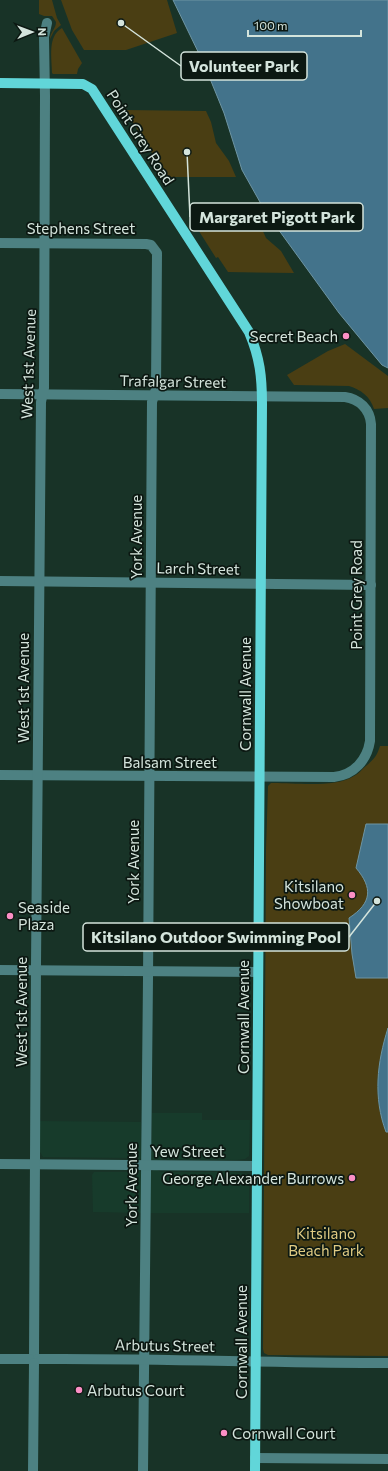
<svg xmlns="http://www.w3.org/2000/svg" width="388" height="1471" viewBox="0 0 388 1471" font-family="Commissioner,sans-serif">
<rect width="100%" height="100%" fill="#183327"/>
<g fill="#173b2b">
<polygon points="152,1113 202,1113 202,1120 250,1120 249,1156 245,1159 236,1160 163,1159 159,1161 151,1160 150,1144 152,1139"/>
<polygon points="40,1121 141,1122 142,1157 140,1160 132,1161 128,1158 43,1157 40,1152"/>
<polygon points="133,1170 139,1170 141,1172 142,1213 93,1212 92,1175 94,1172 129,1172"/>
<polygon points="153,1170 157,1170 161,1172 235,1172 247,1174 249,1179 249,1213 150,1213 151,1172"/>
</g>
<g fill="#4a3e13">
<path d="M 39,0 L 52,0 L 57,18 L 61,25 L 54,31 L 50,39 C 50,32 56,29 56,22 L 52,16 L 44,16 L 39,14 Z"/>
<polygon points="61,0 167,0 177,33 126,50 84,50 72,30"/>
<path d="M 62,28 L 82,63 L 78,69 L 77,74 L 53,74 L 52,73 C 52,59 47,36 62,28 Z"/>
<polygon points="125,110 206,111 211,122 216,143 229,161 236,177 167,177"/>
<polygon points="197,228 262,229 266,238 281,251 294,273 228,272 218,257 216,258"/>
<path d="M 345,344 L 388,376 L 388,408 L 374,409 C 370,396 361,390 349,386 L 294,385 L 287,375 L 328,351 Z"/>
<path d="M 380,746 L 388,746 L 388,1028 C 377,1064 372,1095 386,1132 L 388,1132 L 388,1356 L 268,1355 L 264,1353 L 263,1349 L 266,849 L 268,786 L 271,783 L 274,783 C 295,783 336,788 354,776 C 359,774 362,769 366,766 C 374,759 377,756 380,746 Z"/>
</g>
<g fill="#43738b" stroke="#6e95a3">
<polygon points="173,0 388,0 388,368 382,365 339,313 265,211 242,170 224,113 204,64"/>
<path d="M 366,824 L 388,824 L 388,978 L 356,978 L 352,954 L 349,918 C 372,903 373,888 356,868 Z"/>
<path d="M 388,1028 L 388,1132 L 386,1132 C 373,1097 377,1063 388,1028 Z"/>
</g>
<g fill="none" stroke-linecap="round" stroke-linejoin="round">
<g stroke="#4d8182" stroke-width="10">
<polyline points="0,243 146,244 151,245 157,253 156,389 152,402 148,979 143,1471"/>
<path d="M 0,394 L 345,397 C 359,399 370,409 371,424 L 370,741 C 367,760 354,775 334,777 L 0,775"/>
<polyline points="0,581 371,585"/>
<polyline points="0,970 258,972"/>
<polyline points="0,1164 257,1166"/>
<polyline points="34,1355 36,964 41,402 44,388 45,96 44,37 47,23"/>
<polyline points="0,1359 30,1359"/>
<path d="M 38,1359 C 155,1358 271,1363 388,1363"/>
<polyline points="255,1458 388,1459"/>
<polyline points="33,1471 34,1363"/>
</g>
<path stroke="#61d6d9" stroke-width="10" d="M 0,83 L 83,84 L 92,89 L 249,332 C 260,358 262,377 262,404 L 255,1471"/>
</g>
<g fill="#fb8fc5" stroke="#0c1812" stroke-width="1.5">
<circle cx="346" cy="336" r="4"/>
<circle cx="352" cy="895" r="4"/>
<circle cx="10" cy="916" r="4"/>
<circle cx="352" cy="1178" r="4"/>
<circle cx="79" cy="1390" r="4"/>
<circle cx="224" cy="1433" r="4"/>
</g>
<g text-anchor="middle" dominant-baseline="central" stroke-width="3.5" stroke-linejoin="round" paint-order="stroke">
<g font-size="15" fill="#d4e4dc" stroke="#0c1812">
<text transform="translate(141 137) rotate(57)">Point Grey Road</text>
<text x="81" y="228">Stephens Street</text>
<text transform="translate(28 364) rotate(-88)">West 1st Avenue</text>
<text transform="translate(173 381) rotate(1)">Trafalgar Street</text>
<text transform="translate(136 537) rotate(-90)">York Avenue</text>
<text transform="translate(198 568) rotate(1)">Larch Street</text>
<text transform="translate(356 595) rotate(-90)">Point Grey Road</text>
<text transform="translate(23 688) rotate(-90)">West 1st Avenue</text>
<text transform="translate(245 694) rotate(-90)">Cornwall Avenue</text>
<text x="170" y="762">Balsam Street</text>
<text transform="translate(133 862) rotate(-90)">York Avenue</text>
<text transform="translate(21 1012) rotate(-90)">West 1st Avenue</text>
<text transform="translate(243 1017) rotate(-90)">Cornwall Avenue</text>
<text x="188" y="1151">Yew Street</text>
<text transform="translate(131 1185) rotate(-90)">York Avenue</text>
<text transform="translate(241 1342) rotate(-90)">Cornwall Avenue</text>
<text transform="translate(165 1345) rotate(1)">Arbutus Street</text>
</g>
<g font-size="15" fill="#d4e4dc" stroke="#0c1812" text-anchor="end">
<text x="338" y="336">Secret Beach</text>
<text x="344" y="886">Kitsilano<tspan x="344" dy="17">Showboat</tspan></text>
<text x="18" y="907" text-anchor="start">Seaside<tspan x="18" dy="17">Plaza</tspan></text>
<text x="344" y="1178">George Alexander Burrows</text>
<text x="87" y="1390" text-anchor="start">Arbutus Court</text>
<text x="232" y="1433" text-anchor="start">Cornwall Court</text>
</g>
<g font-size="15" fill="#e0cb83" stroke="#0c1812">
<text x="326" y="1233">Kitsilano<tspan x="326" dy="17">Beach Park</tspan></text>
</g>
</g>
<path fill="none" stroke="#d4e4dc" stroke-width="1.5" d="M121 23L181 66M187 152L190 217M377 901L349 937"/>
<g fill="#d4e4dc" stroke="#0c1812" stroke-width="1.5">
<circle cx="121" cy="23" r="4"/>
<circle cx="187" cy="152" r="4"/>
<circle cx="377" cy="901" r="4"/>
</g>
<g fill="#0c1812" stroke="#d4e4dc" stroke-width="1.5">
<rect x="181" y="52" width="126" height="28" rx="4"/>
<rect x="190" y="203" width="173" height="28" rx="4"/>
<rect x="83" y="923" width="266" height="28" rx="4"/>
</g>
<g font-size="16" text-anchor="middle" font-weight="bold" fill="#d4e4dc">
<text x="244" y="72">Volunteer Park</text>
<text x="277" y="223">Margaret Pigott Park</text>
<text x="216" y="943">Kitsilano Outdoor Swimming Pool</text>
</g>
<g transform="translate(32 32) rotate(89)" stroke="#0c1812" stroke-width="3" paint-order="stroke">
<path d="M0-3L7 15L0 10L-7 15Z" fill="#d4e4dc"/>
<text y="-6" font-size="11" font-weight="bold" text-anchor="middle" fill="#d4e4dc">N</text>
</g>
<path d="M248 30v6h113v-6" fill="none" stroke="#d4e4dc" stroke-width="2"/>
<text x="254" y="30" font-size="12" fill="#d4e4dc" stroke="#0c1812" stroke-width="3" paint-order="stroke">100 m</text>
</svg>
